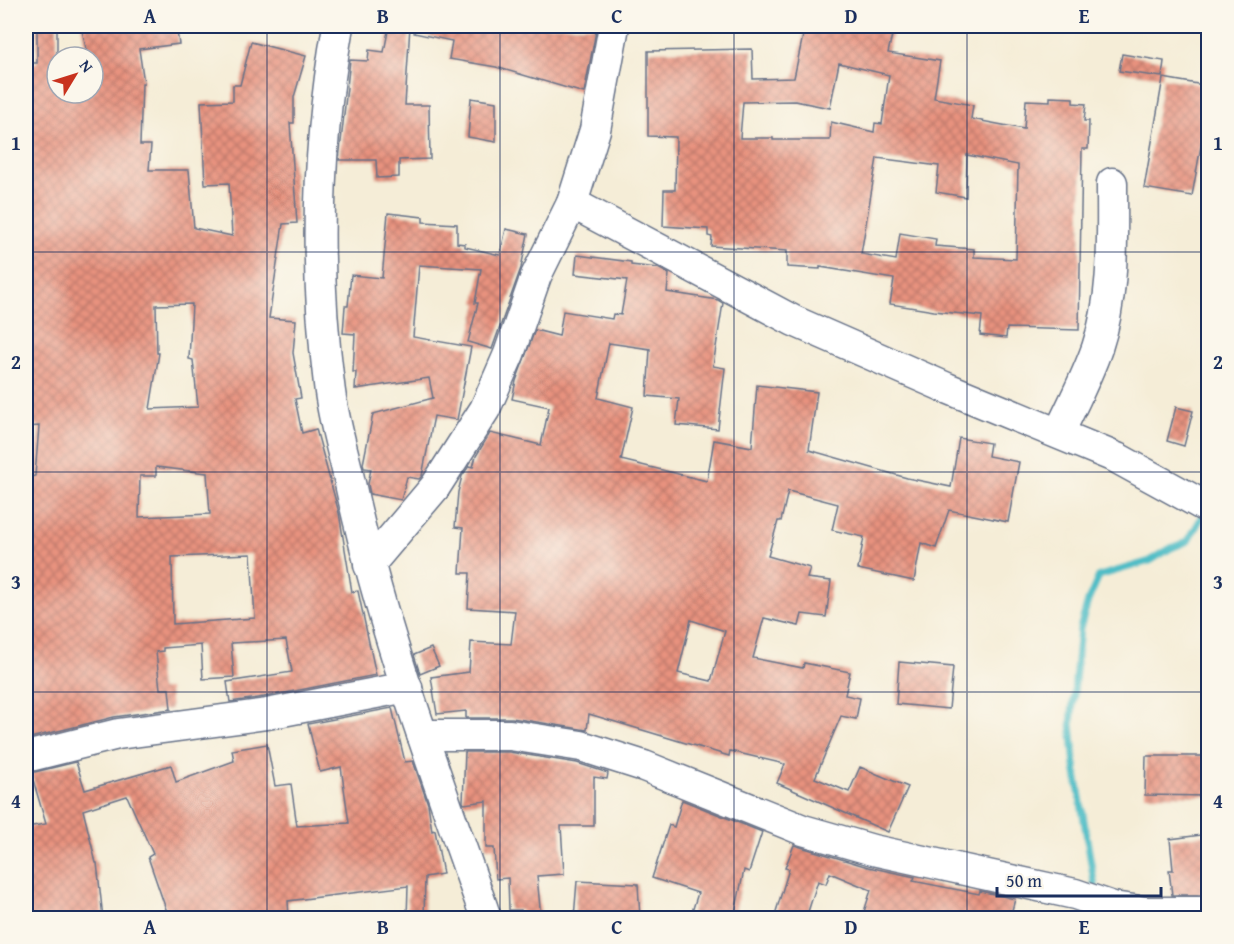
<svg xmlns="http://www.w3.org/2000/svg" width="1234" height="944" viewBox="0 0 1234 944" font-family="'Gentium Book Plus',serif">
<defs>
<pattern id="building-cross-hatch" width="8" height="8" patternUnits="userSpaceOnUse" patternTransform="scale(1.5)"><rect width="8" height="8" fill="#e8927e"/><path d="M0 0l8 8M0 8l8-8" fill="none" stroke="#bb786a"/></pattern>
</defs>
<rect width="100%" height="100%" fill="#fbf7ec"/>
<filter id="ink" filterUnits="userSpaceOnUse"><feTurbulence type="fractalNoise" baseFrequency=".0167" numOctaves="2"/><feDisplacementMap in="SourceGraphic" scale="12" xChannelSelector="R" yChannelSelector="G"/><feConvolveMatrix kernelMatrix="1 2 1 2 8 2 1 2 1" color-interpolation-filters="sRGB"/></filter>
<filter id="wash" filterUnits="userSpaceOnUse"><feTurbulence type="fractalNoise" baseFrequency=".008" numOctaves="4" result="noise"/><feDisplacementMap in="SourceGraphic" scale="24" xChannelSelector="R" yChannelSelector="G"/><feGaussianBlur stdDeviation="1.35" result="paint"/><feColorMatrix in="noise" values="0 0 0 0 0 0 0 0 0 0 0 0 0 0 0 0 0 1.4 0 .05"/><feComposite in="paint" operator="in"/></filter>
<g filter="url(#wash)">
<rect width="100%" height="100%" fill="#f5edd7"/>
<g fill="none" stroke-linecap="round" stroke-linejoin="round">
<polyline stroke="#4fbdc6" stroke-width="7" points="1096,893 1075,767 1071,724 1080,628 1088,601 1099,576 1150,561 1171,548 1188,541 1204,513"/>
</g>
<g id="blocks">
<g fill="url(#building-cross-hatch)" fill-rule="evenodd">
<path d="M 37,26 L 57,26 L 57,93 L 93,93 L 93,57 L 88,57 L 81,26 L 176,26 L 179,44 L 139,49 L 144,83 L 142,83 L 140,145 L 151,145 L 149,170 L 189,170 L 194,228 L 232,236 L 229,183 L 205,184 L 201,102 L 233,101 L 233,85 L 240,85 L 251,42 L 306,56 L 294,97 L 294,123 L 290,123 L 297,223 L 283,224 L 269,318 L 296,320 L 293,353 L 301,398 L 295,399 L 302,433 L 316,429 L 339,513 L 352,592 L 358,591 L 376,675 L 264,697 L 230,702 L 227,682 L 292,672 L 286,640 L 231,643 L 234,677 L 203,679 L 201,645 L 163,648 L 163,651 L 156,652 L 160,689 L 169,689 L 171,709 L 114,717 L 26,739 L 26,478 L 35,476 L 39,426 L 26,427 L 26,63 L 37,63 ZM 192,304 L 189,359 L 193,360 L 198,407 L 150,409 L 159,353 L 157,353 L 156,305 ZM 156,467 L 207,473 L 210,514 L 139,517 L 140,476 L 156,476 ZM 251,554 L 255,618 L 173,624 L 172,557 Z"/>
<polygon points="389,26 410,26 405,105 429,105 430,159 399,160 399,177 377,178 376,160 339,160 350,60 368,61 369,50 384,52"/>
<polygon points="414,26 597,26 584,93 496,67 449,59 452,41 414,33"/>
<path d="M 805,26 L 894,26 L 888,53 L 940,61 L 934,98 L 973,105 L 971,119 L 1024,129 L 1026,100 L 1050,101 L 1050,97 L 1073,98 L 1073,103 L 1086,104 L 1084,121 L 1089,121 L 1088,149 L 1082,149 L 1079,330 L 1007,328 L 1006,338 L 980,335 L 982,316 L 934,311 L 890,304 L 894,279 L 820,267 L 820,269 L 787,267 L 787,251 L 711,246 L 712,237 L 708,236 L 708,229 L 663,226 L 664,190 L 675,190 L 676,137 L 648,136 L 648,51 L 752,49 L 753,79 L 794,78 ZM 839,63 L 889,75 L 882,124 L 875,123 L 874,132 L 831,122 L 830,140 L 773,140 L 773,138 L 740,138 L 743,102 L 795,101 L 830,108 ZM 967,155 L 1018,165 L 1016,259 L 974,257 L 974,249 L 935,246 L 936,239 L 900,233 L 896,260 L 861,254 L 877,158 L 939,166 L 936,192 L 966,197 Z"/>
<polygon points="1122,54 1164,61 1162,77 1119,71"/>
<polygon points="1163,78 1209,86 1209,101 1192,196 1144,188"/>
<polygon points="471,98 496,102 496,142 468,137"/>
<polygon points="388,213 423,217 423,222 457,224 457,243 465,244 465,247 500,255 506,229 528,234 521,268 492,349 468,342 478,303 475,303 481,269 419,265 413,337 471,347 457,420 434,416 422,476 419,479 407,477 401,500 370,494 368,484 371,469 364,468 363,464 373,414 433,398 429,378 355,389 356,372 353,372 355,334 343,333 345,306 348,306 351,275 382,278"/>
<path d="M 577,255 L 631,262 L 631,265 L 658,268 L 669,274 L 667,292 L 718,300 L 723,303 L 713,366 L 725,368 L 718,429 L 676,425 L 679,399 L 647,396 L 650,349 L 609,343 L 598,398 L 633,407 L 621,460 L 707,481 L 714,440 L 752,447 L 757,385 L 817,392 L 809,450 L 907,478 L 951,487 L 959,438 L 990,443 L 988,456 L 1019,462 L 1008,522 L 949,510 L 936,548 L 921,543 L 914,581 L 858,569 L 864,537 L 832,530 L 838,504 L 788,491 L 781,521 L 778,521 L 768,556 L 810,568 L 807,578 L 831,581 L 826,617 L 802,614 L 799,626 L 764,618 L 753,658 L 803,668 L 804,663 L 850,672 L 845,695 L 860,698 L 856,719 L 841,716 L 815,778 L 849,792 L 860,767 L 908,787 L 888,832 L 777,783 L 785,764 L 730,751 L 729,756 L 589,714 L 587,730 L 512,718 L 466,718 L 466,711 L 437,714 L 431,677 L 469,672 L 471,642 L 511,644 L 515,611 L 468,608 L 470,573 L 460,573 L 463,528 L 455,527 L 458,492 L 462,476 L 469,466 L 473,467 L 476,456 L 490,433 L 541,445 L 549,407 L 512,399 L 516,381 L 535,330 L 559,336 L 563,311 L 612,319 L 613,314 L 621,315 L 627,280 L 575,274 ZM 691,620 L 725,631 L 711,681 L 678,673 Z"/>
<polygon points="1176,407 1193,411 1184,446 1167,441"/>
<polygon points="431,648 439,666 420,674 414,655"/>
<polygon points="899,662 953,667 949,709 896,704"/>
<polygon points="392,708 405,762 413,761 428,804 432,831 435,830 443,874 425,877 424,918 407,918 408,886 288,901 289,918 169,918 148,857 153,854 127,796 83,810 96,863 97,863 103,918 26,918 26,827 46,824 31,773 76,762 85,790 171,765 176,782 234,761 232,750 267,744 275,786 291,784 297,826 349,823 341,767 320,772 308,724"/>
<polygon points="465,752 509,752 577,763 608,773 607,779 594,777 594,826 561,826 564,874 537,876 541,918 521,918 521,910 509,910 508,878 496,879 494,848 486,848 486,801 464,804 463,802"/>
<polygon points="1146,756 1209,756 1209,796 1145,795"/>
<polygon points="682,800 762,832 749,872 744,870 734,918 690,918 698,893 652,878 669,825 674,827"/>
<polygon points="1209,834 1209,895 1172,895 1169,870 1173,870 1170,839"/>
<polygon points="794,845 868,867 915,877 913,881 979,894 980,891 1015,899 1010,918 862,918 871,890 830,873 826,884 818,881 806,918 774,918 789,869 785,868"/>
<polygon points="577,881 638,884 640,918 574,918"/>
</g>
</g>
</g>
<g filter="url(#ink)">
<use href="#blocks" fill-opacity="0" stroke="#677288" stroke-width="1.5"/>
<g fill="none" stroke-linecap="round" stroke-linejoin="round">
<defs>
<g id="minor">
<path d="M 338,26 C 317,144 314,264 329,384 C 332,414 341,444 348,474 C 380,626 435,772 486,918"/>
<polyline points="572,203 794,321 947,388 1117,458 1208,508"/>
<path d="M 1059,433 C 1072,405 1087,377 1097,348 C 1115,295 1112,238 1112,183"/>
<polyline points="369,565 435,487 485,409 509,354 536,276 572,203 595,130 614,26"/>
<polyline points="422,735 510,735 581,746 644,766 803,830 873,850 1075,894 1113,907 1147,912 1208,912"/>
<polyline points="26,757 118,734 267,714 407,687"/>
</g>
</defs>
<use href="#minor" stroke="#677288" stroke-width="33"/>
<use href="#minor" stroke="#fff" stroke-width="30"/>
</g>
</g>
<path fill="none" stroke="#1b2f5e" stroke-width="1.5" stroke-opacity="0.55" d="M 267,26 L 267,918M 500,26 L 500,918M 734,26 L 734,918M 967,26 L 967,918M 26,252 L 1208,252M 26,472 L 1208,472M 26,692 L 1208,692"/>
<rect width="1234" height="944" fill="none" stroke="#fbf7ec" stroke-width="66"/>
<g transform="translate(75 75) rotate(52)"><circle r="28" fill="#fbf7ec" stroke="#a1a7b3" stroke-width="1.5"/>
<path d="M0-4.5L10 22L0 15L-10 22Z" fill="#c8321e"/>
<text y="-9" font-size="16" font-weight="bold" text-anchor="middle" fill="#1b2f5e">N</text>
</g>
<path d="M997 887v9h164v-9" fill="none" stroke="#1b2f5e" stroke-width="3"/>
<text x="1006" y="887" font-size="18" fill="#1b2f5e" stroke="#fbf7ec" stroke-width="4.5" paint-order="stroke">50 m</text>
<rect x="33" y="33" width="1168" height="878" fill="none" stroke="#1b2f5e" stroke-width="2"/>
<g font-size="20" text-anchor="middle" font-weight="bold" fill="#1b2f5e">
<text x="150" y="23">A</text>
<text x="383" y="23">B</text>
<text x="617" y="23">C</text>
<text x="851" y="23">D</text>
<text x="1084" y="23">E</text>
<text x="16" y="150">1</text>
<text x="1218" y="150">1</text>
<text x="16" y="369">2</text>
<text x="1218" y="369">2</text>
<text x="16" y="589">3</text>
<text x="1218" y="589">3</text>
<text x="16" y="808">4</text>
<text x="1218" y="808">4</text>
<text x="150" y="934">A</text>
<text x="383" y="934">B</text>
<text x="617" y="934">C</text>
<text x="851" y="934">D</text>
<text x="1084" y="934">E</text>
</g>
</svg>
